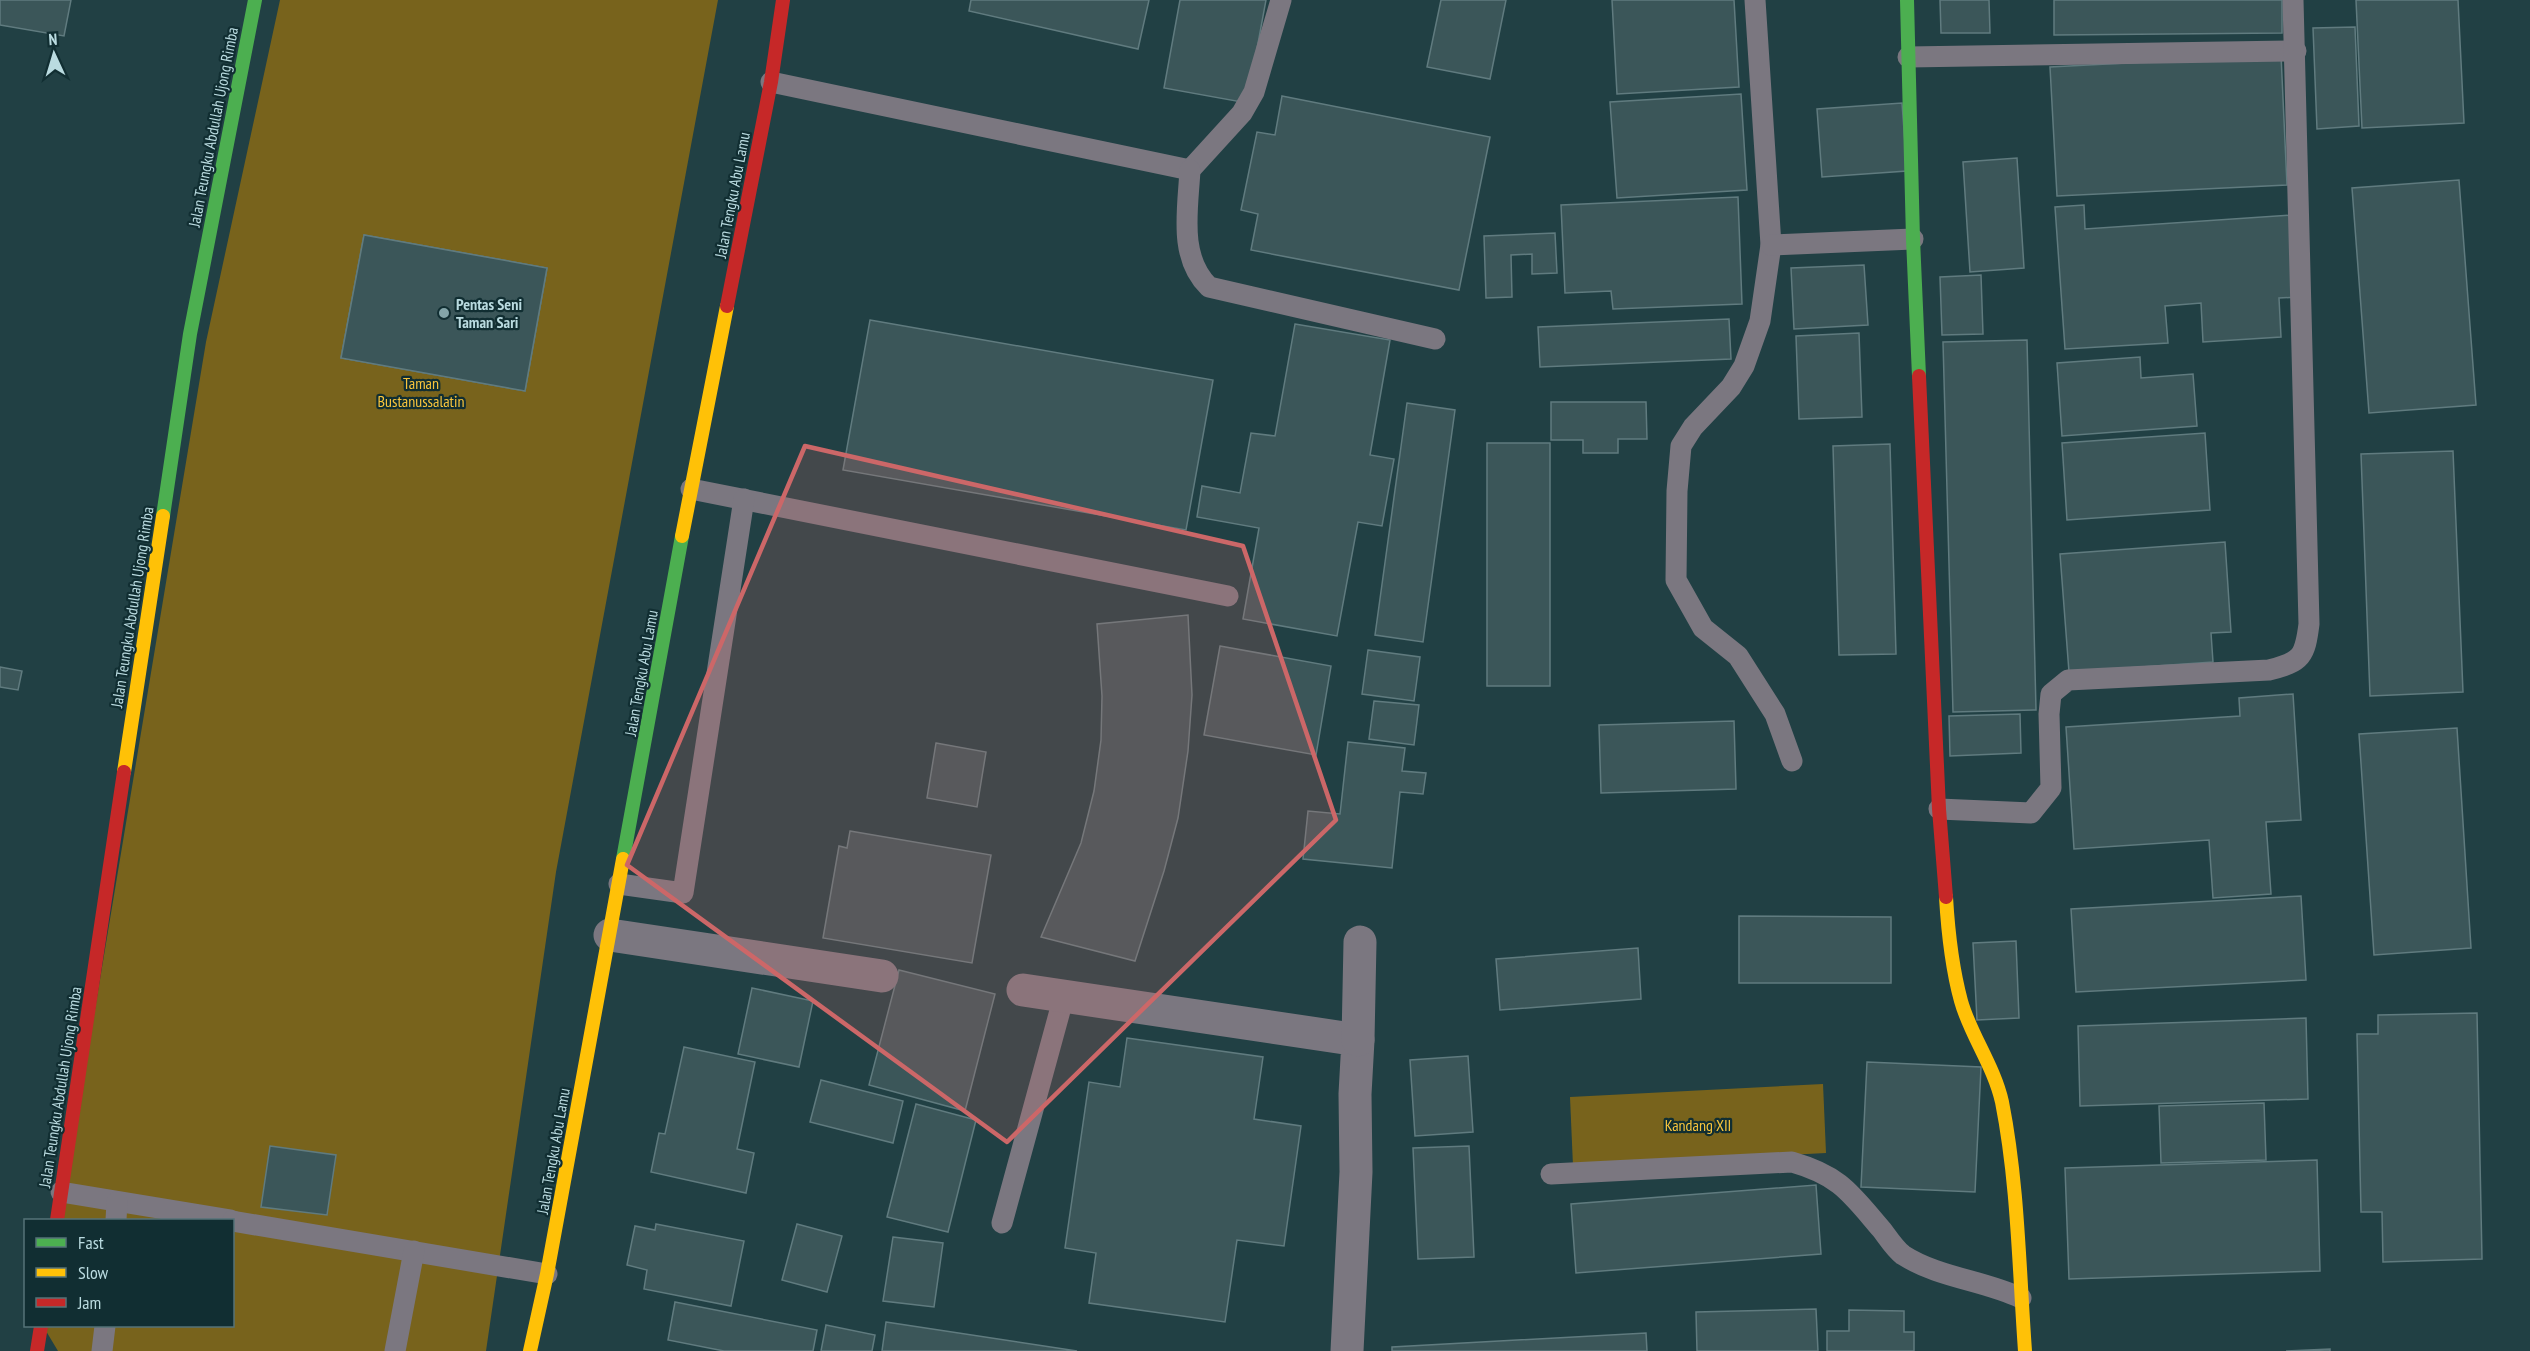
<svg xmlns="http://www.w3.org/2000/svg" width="2530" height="1351" viewBox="0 0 2530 1351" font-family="'PT Sans Narrow',sans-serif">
<rect width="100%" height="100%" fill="#214044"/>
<g fill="#78631c">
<polygon points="280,0 718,0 556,872 486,1351 58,1351 43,1326 232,1326 232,1220 60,1220 206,342"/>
<polygon points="1823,1084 1826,1153 1573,1166 1570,1097"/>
</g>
<g fill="#3b5659" stroke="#607b7f" stroke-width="1.5">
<polygon points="0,0 71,0 64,36 0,25"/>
<polygon points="971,0 1149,0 1138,49 969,11"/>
<polygon points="1180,0 1266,0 1247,103 1164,88"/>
<polygon points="1441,0 1506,0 1490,79 1427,67"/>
<polygon points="1612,0 1734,0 1739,87 1617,94"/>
<polygon points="1940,0 1989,0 1990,33 1941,33"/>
<polygon points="2054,0 2282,0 2282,33 2054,35"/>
<polygon points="2356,0 2458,0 2464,123 2362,128"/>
<polygon points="2355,27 2359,126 2317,129 2313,28"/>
<polygon points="2281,55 2287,185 2057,196 2050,67"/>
<polygon points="1741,94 1747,190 1617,198 1610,102"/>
<polygon points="1282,96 1490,137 1459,290 1251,250 1258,214 1241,210 1257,132 1275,135"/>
<polygon points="1902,103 1907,171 1822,177 1817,109"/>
<polygon points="2017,158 2024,268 1970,272 1963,162"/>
<polygon points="2459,180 2476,405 2369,413 2352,188"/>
<polygon points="1738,197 1742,304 1613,309 1611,291 1565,293 1561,205"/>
<polygon points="2084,205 2085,229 2292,215 2298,297 2279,298 2281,337 2203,342 2201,303 2165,306 2168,343 2065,349 2055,207"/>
<polygon points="1555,233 1557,273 1532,274 1532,254 1511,255 1512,297 1486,298 1484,236"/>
<polygon points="364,235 547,268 525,391 341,358"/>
<polygon points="364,235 547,268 525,391 341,358"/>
<polygon points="1864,265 1868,325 1794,329 1791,268"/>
<polygon points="1981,275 1983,334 1942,335 1940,277"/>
<polygon points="1729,319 1731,359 1540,367 1538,327"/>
<polygon points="870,320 1213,380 1186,530 843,470"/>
<polygon points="1295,324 1390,340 1370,455 1394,459 1382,526 1358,522 1337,636 1243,619 1259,528 1197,517 1202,486 1240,493 1251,433 1275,436"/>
<polygon points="1859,333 1862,417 1799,419 1796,336"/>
<polygon points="2027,340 2036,710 1953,712 1943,342"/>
<polygon points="2140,357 2141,378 2193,374 2197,426 2062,436 2057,363"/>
<polygon points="1551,402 1646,402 1647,439 1618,439 1618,453 1583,453 1583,440 1551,440"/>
<polygon points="1407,403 1455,410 1423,642 1375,635"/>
<polygon points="2205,433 2210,510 2067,520 2062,443"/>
<rect x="1487" y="443" width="63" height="243"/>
<polygon points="1890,444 1896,654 1839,655 1833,446"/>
<polygon points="2453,451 2463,692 2370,696 2361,454"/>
<polygon points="2225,542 2231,632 2211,633 2213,662 2069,672 2060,554"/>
<polygon points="1188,615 1192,695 1188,751 1178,818 1164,871 1135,961 1041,937 1081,843 1094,791 1101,740 1102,696 1097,624"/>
<polygon points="1220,646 1331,666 1316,755 1204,735"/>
<polygon points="1368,650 1420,657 1414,701 1362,694"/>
<polygon points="0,667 22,671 18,690 0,687"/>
<polygon points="2293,694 2301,820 2266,822 2271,894 2213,898 2209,840 2074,849 2066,727 2240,716 2239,698"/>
<polygon points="1374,701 1419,705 1414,745 1369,739"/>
<polygon points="2020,714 2021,753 1950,756 1949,716"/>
<polygon points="1734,721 1736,789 1601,793 1599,725"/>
<polygon points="2457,728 2471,948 2374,955 2359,734"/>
<polygon points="1348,742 1405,748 1402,771 1426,773 1423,794 1400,792 1392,868 1303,859 1308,811 1340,814"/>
<polygon points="936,743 986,752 977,807 927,798"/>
<polygon points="850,831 991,855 972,963 823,938 839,846 847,848"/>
<polygon points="2301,896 2306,980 2076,992 2071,909"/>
<polygon points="1739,916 1891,917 1891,983 1739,983"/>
<polygon points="2016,941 2019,1018 1977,1020 1973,943"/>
<polygon points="1638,948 1641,999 1500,1010 1496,959"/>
<polygon points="899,970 995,994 965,1111 869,1085"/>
<polygon points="752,988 813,1001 799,1067 738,1054"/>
<polygon points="2477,1013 2482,1259 2383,1262 2382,1212 2361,1212 2357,1034 2378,1034 2378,1015"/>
<polygon points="2306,1018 2308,1099 2080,1106 2078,1026"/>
<polygon points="1127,1038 1263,1057 1254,1119 1301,1126 1284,1246 1237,1240 1225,1322 1089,1303 1096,1253 1065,1248 1089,1082 1120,1087"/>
<polygon points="684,1047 755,1062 737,1149 754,1153 746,1193 651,1172 659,1133 665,1134"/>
<polygon points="1468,1056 1473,1132 1415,1136 1410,1060"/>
<polygon points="1867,1062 1981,1067 1975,1192 1861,1187"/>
<polygon points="821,1080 903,1101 893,1143 810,1122"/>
<polygon points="2264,1103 2266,1160 2161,1163 2159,1106"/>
<polygon points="916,1104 976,1120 948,1232 887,1217"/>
<polygon points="270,1146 336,1155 327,1215 261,1207"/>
<polygon points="1469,1146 1474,1257 1418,1259 1413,1148"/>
<polygon points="2317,1160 2320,1271 2069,1279 2065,1168"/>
<polygon points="1816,1185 1821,1254 1576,1273 1571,1204"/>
<polygon points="656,1224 744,1241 731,1306 644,1289 647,1270 627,1265 635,1226 655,1230"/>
<polygon points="797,1224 842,1236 827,1292 782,1280"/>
<polygon points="893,1237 943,1243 934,1307 883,1301"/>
<polygon points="675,1302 817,1330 813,1351 724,1351 668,1340"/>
<polygon points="1816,1309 1818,1351 1697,1351 1696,1312"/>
<polygon points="1849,1310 1904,1311 1904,1332 1914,1332 1914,1351 1827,1351 1827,1331 1849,1331"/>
<polygon points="886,1322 1077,1351 882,1351"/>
<polygon points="826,1325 875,1335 872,1351 821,1351"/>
<polygon points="1646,1333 1647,1351 1392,1351 1392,1347"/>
<polygon points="2330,1349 2330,1351 2286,1351"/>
</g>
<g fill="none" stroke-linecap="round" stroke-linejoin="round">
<g stroke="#7b7780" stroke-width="21">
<polyline points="1755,0 1771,245 1760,321 1744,366 1731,387 1693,427 1681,446 1677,491 1676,580 1703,628 1738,656 1775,714 1792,761"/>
<polyline points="1908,57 2296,51"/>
<polyline points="771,82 1190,170 1242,113 1254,92 1281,0"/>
<path d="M 1190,170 C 1188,209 1178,257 1209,287 L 1435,339"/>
<polyline points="1771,245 1913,239"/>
<polyline points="691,489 1228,596"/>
<path d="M 1939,809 L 2031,813 L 2051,788 L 2049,714 L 2051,694 L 2068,680 L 2269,670 C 2302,662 2305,656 2309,624 L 2293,0"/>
<polyline points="619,884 683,893 744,499"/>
<path d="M 1551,1174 L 1792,1162 C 1841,1176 1851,1194 1882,1230 C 1888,1238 1895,1249 1903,1255 C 1939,1278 1983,1280 2021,1298"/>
<polyline points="61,1192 231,1220"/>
<polyline points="116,1220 117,1202"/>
<polyline points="232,1221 547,1274"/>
<polyline points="1002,1223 1064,996"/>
<polyline points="102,1351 105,1326"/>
<polyline points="395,1351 414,1251"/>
</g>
<g stroke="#7b7780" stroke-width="33">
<polyline points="610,935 882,976"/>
<polyline points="1023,990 1358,1040 1355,1094 1356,1172 1347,1351"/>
<polyline points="1358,1040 1360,942"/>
</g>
<g stroke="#4caf50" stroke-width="14">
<polyline points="1907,0 1913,239 1919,376"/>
<polyline points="163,516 190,334 255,0"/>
<polyline points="623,859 682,536"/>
</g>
<g stroke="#ffc107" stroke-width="14">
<polyline points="682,536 727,306"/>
<polyline points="124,772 163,516"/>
<path d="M 1946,897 C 1948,931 1952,968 1961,1001 C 1970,1034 1994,1066 2002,1102 C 2018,1183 2019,1268 2025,1351"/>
<polyline points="530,1351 547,1274 623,859"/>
</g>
<g stroke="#c62828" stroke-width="14">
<polyline points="727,306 771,82 783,0"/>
<polyline points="1919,376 1939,809 1946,897"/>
<polyline points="57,1220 124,772"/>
<polyline points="37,1351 41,1326"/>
</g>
</g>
<path fill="#cc6768" fill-opacity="0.2" stroke="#cc6768" stroke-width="4.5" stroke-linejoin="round" d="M 805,446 L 1243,546 L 1336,820 L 1007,1142 L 627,865 Z"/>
<circle fill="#84a5a9" stroke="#112e32" stroke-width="2" cx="444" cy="313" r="6"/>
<g text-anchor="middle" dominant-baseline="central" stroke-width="4.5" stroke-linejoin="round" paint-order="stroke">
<g font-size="16" fill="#badbe0" stroke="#112e32">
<text transform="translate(213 127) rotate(-79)">Jalan Teungku Abdullah Ujong Rimba</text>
<text transform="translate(732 195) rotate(-79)">Jalan Tengku Abu Lamu</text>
<text transform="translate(132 607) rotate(-81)">Jalan Teungku Abdullah Ujong Rimba</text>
<text transform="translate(641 673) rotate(-80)">Jalan Tengku Abu Lamu</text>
<text transform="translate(60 1087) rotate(-81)">Jalan Teungku Abdullah Ujong Rimba</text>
<text transform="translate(553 1151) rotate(-80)">Jalan Tengku Abu Lamu</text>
</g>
<g font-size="16" font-weight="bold" fill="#badbe0" stroke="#112e32" text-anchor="start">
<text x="456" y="304">Pentas Seni<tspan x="456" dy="18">Taman Sari</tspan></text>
</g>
<g font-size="16" fill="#f9c53c" stroke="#112e32">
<text x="421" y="383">Taman<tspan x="421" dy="18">Bustanussalatin</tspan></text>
<text x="1698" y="1125">Kandang XII</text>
</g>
</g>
<rect x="24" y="1219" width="210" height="108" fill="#112e32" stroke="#557378" stroke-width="1.5"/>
<rect x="36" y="1238" width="30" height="9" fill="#4caf50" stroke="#557378" stroke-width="1.5"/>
<text x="78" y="1249" font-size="18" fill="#badbe0">Fast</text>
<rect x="36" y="1268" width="30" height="9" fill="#ffc107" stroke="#557378" stroke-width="1.5"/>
<text x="78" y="1279" font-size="18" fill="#badbe0">Slow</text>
<rect x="36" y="1298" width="30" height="9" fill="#c62828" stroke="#557378" stroke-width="1.5"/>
<text x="78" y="1309" font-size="18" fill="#badbe0">Jam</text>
<g transform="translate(54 54) rotate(356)" stroke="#112e32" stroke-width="4.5" paint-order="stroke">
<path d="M0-4.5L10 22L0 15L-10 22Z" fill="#badbe0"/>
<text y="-9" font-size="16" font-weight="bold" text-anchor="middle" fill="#badbe0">N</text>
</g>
</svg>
